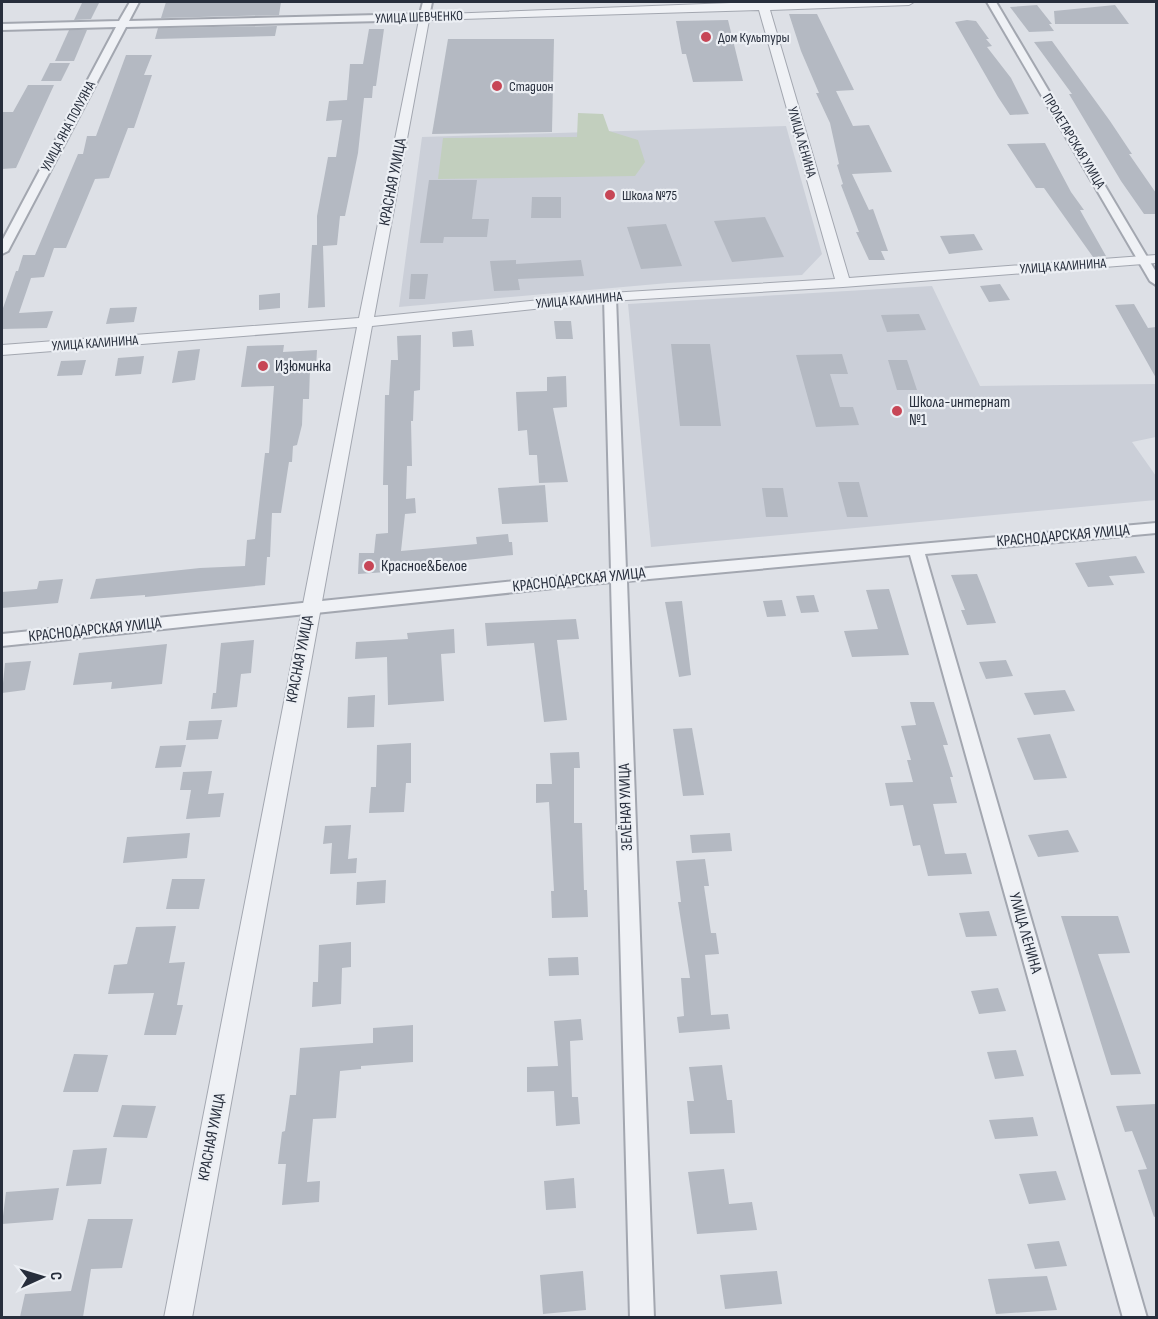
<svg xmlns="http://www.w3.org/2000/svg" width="1158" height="1319" viewBox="0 0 1158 1319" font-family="'Sofia Sans Condensed',sans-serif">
<rect width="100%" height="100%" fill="#dde0e6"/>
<g fill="#cbcfd8">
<polygon points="786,126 822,254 802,275 668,283 399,307 422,137"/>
<polygon points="932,286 980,386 1156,384 1156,437 1132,442 1156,476 1156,500 651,547 628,304"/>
</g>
<polygon fill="#c2cfbe" points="578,113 603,114 609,131 638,140 645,162 635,176 438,179 443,138 577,137"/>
<g fill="#b4b9c2">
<polygon points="166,2 281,2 279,15 161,18"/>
<polygon points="82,3 99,3 91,19 74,20"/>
<polygon points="1037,5 1052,24 1049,24 1054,31 1029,32 1010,7"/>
<polygon points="1115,5 1129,24 1055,24 1054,11"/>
<polygon points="789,14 817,14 854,90 836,91 853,126 869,125 892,172 852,174 869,210 873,209 888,251 881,251 885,260 869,260 856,232 859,232 841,185 843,184 837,165 839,164 830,123 816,93 819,93 801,51"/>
<polygon points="728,20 743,81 693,82 686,54 682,54 676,21"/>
<polygon points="967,20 976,21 989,39 986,39 992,46 987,47 1011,78 1029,114 1010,115 998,97 955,22"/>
<polygon points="277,26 275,36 155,39 158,28"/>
<polygon points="369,29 384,29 376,86 373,86 372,98 364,98 358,153 345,216 340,216 337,245 323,246 325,307 308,308 312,245 317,245 317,216 328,157 336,157 342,120 326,121 329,101 347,100 350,64 363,64"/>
<polygon points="69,30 87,30 74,61 55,61"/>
<polygon points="448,39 554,39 552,132 432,134"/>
<polygon points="1052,41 1110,121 1132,154 1129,154 1156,193 1156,214 1144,214 1121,181 1069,94 1072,94 1034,42"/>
<polygon points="126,55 152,55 144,75 152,75 134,128 128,128 109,178 95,179 66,248 54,248 44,277 31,278 19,313 53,311 47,328 2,329 2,311 16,271 18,271 23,255 35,255 78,154 83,154 87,136 96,136"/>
<polygon points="50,63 70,63 61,81 41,81"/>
<polygon points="28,85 54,85 16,168 2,169 2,112 13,112"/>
<polygon points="1045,143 1071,192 1084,210 1080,210 1106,256 1093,257 1044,188 1036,188 1007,144"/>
<polygon points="429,180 477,180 472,219 489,219 487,237 444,237 443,243 420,243"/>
<polygon points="532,197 561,197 561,218 531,218"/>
<polygon points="765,217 784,257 732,262 714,221"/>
<polygon points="666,224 682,266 641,269 627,227"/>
<polygon points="974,234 983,250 949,254 940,236"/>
<polygon points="516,260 516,264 581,260 584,276 518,279 520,290 494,291 490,261"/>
<polygon points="411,274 428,274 425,299 409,299"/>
<polygon points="1000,284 1010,300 989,302 980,286"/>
<polygon points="280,293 280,308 259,310 259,295"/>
<polygon points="1134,304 1148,328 1156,327 1156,378 1115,305"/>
<polygon points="137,307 134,322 106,324 110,308"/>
<polygon points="919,314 926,330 887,332 881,315"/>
<polygon points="554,321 571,321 573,339 556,339"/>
<polygon points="472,330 474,346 453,347 452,332"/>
<polygon points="421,335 420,390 414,391 413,421 411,421 412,466 407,466 406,499 415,498 416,513 405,514 401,551 477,544 476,537 508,534 509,542 512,542 513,555 457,561 457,567 358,574 359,553 374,553 376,534 388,533 388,485 383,485 385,395 389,395 391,360 398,360 397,336"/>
<polygon points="671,344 710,344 721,426 680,426"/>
<polygon points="284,345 283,352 317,350 316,368 310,368 309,399 303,399 302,425 297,445 293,446 292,462 289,462 281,513 272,513 270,557 267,557 265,585 145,597 145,595 90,599 96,579 200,568 245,566 247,540 255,539 265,453 269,453 274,386 241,387 247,346"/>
<polygon points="200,349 195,380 172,383 178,351"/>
<polygon points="842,354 848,374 830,374 840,407 853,407 859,425 816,427 796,355"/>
<polygon points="144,356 141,374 115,376 118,358"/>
<polygon points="86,360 82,375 57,376 61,361"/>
<polygon points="888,360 907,360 917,390 897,390"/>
<polygon points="566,376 567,407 553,408 568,482 539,483 537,455 529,455 527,430 518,431 516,392 547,391 547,377"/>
<polygon points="838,482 859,482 868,517 847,517"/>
<polygon points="545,485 548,522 502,524 498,488"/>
<polygon points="762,488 783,488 788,517 766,517"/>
<polygon points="1136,556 1145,573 1109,576 1114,585 1088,587 1075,563"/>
<polygon points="977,574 985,594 996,623 967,625 961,610 965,610 951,575"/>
<polygon points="63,579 58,603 2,608 2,592 37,589 39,581"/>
<polygon points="889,589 909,655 852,657 844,631 878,629 866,590"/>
<polygon points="814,595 819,612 801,613 796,596"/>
<polygon points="782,600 786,616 767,617 763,601"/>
<polygon points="682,601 691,675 679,677 665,602"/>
<polygon points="576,619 579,639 557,640 567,720 544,722 534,643 487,646 485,623"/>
<polygon points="454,629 455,653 441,654 444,701 388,705 387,657 355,659 356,642 408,639 407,633"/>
<polygon points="254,640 251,673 241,674 237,707 211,709 213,693 216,693 221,643"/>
<polygon points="167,644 162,684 111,689 112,682 73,685 79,653"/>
<polygon points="1006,660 1013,676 986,679 979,662"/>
<polygon points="31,661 25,690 2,693 5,663"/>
<polygon points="1065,690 1075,711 1034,715 1024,693"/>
<polygon points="375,695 374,727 347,728 348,697"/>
<polygon points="910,702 934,702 948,745 943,745 953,777 950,777 957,803 933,804 945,854 966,853 972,874 928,876 920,845 913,846 903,805 890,806 885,783 913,782 907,760 911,760 901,726 916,725"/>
<polygon points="222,720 218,739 186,740 189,721"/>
<polygon points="692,728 704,795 683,796 673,729"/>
<polygon points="1050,734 1067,778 1034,780 1017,738"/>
<polygon points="411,743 411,783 406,783 404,812 369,813 371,787 376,787 377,745"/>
<polygon points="186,745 181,767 155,768 160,746"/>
<polygon points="579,752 580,768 574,768 574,823 582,823 584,890 587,890 588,917 552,918 551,891 554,891 549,802 536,803 536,784 552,784 550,753"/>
<polygon points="212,771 208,794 224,793 220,817 186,819 191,790 180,790 183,772"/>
<polygon points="351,825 348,859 357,858 356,873 330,874 332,843 323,844 325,826"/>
<polygon points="1068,830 1079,852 1038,857 1028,835"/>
<polygon points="190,833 187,858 123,863 127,837"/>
<polygon points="730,833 732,851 692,853 690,835"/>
<polygon points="705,859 709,886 704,886 711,933 716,933 719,954 705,955 711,1015 728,1014 730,1029 679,1033 677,1017 684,1016 681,978 690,978 678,902 681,902 676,861"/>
<polygon points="172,879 205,879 199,909 166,909"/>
<polygon points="386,880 385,903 356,905 357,882"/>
<polygon points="989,911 997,936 966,937 959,913"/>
<polygon points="1061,916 1118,916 1130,953 1098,954 1141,1074 1111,1075"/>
<polygon points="176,926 169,963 185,962 177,1005 183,1005 176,1035 144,1035 154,993 108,994 114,965 127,964 136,927"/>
<polygon points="351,942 351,967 342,968 341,1004 312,1007 313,982 318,982 319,945"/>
<polygon points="578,957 579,975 549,976 548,958"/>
<polygon points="998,988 1006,1011 979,1014 971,991"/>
<polygon points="581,1019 583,1040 570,1041 572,1097 578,1097 580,1124 556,1126 554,1091 527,1092 527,1067 558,1066 554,1021"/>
<polygon points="413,1025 413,1062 361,1066 361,1069 340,1071 336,1118 313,1119 307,1182 320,1181 319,1202 282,1205 286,1164 278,1164 282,1132 285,1131 290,1095 296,1095 300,1048 373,1043 373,1028"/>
<polygon points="1016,1050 1024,1076 995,1079 987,1052"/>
<polygon points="74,1054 108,1055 98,1092 63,1092"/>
<polygon points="722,1065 727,1100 732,1100 735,1133 690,1134 687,1101 694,1101 689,1067"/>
<polygon points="1156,1104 1156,1216 1154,1217 1138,1170 1147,1169 1132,1131 1125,1132 1116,1106"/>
<polygon points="122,1105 156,1106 147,1138 113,1137"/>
<polygon points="1033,1117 1038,1136 995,1139 989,1120"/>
<polygon points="107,1148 101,1184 66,1186 73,1150"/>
<polygon points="724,1169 729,1204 752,1202 757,1230 697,1234 688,1172"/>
<polygon points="1056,1171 1066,1200 1029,1204 1019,1174"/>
<polygon points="574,1178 576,1208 546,1210 544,1181"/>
<polygon points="59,1188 53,1220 2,1224 6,1192"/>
<polygon points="88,1219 133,1219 122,1268 91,1269 83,1317 20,1317 25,1294 71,1291"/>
<polygon points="1059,1241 1067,1266 1035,1269 1027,1244"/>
<polygon points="583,1271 586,1310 543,1314 540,1275"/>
<polygon points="777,1271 782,1304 725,1309 720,1275"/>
<polygon points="1047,1276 1057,1310 996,1314 988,1279"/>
</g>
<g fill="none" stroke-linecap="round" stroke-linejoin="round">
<defs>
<g id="minor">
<polygon points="130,2 139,2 129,21 420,14 423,2 432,2 429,17 424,20 126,27 8,251 2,254 2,241 116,27 2,30 2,24 119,21"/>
<polygon points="987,2 996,2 1156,272 1156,285 1150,281"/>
<polygon points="610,293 616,297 626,570 1156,523 1156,533 925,554 1147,1318 1123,1318 910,555 627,581 654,1318 630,1318 611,582 2,646 2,634 611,571 604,297"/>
</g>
<path id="tertiary" d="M 757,2 L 914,2 L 909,5 L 770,10 L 849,278 L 1156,255 L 1156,263 L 843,287 L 610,301 L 372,326 L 192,1318 L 164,1318 L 357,327 L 2,355 L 2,345 L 359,318 L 420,15 ZM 759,10 L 835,279 L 610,293 L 374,317 L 429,20 Z"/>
</defs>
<use href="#minor" stroke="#a3a7b0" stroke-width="4"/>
<use href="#tertiary" stroke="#a3a7b0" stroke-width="2"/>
<use href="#minor" fill="#eff1f5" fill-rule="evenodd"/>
<use href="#tertiary" fill="#eff1f5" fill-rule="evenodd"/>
</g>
<g fill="#c74656" stroke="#eceff4" stroke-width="2">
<circle cx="706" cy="37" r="6"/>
<circle cx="497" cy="86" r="6"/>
<circle cx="610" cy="195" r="6"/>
<circle cx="263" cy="366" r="6"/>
<circle cx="897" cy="411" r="6"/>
<circle cx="369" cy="566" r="6"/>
</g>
<g text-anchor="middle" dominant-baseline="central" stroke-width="4.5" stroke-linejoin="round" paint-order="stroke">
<g font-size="14" fill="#272e3c" stroke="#eceff4">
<text transform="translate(419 17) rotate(-2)">УЛИЦА ШЕВЧЕНКО</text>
<text transform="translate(68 126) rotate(-62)">УЛИЦА ЯНА ПОЛУЯНА</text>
<text transform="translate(1074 141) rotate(59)">ПРОЛЕТАРСКАЯ УЛИЦА</text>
<text transform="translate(802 142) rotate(74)">УЛИЦА ЛЕНИНА</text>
<text transform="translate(1063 266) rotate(-4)">УЛИЦА КАЛИНИНА</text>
<text transform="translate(579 300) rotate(-5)">УЛИЦА КАЛИНИНА</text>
<text transform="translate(95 343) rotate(-4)">УЛИЦА КАЛИНИНА</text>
</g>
<g font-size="14" fill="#272e3c" stroke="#eceff4" text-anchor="start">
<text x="718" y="37">Дом Культуры</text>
<text x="509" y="86">Стадион</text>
<text x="622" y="195">Школа №75</text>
</g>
<g font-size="16" fill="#272e3c" stroke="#eceff4">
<text transform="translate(393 182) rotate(-79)">КРАСНАЯ УЛИЦА</text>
<text transform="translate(1063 536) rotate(-5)">КРАСНОДАРСКАЯ УЛИЦА</text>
<text transform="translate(579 580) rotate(-6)">КРАСНОДАРСКАЯ УЛИЦА</text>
<text transform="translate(95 630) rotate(-6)">КРАСНОДАРСКАЯ УЛИЦА</text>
<text transform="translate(300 659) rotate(-79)">КРАСНАЯ УЛИЦА</text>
<text transform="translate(626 807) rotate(-92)">ЗЕЛЁНАЯ УЛИЦА</text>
<text transform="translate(1025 933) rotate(74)">УЛИЦА ЛЕНИНА</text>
<text transform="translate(212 1137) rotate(-79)">КРАСНАЯ УЛИЦА</text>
</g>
<g font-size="16" fill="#272e3c" stroke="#eceff4" text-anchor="start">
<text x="275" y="366">Изюминка</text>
<text x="909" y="402">Школа-интернат<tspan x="909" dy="18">№1</tspan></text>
<text x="381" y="566">Красное&amp;Белое</text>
</g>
</g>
<rect width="1158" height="1319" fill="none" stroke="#272e3c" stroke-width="6"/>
<g transform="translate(42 1277) rotate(86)" stroke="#eceff4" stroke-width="4.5" paint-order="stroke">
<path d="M0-4.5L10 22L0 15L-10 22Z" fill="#272e3c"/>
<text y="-9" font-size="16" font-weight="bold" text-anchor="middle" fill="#272e3c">С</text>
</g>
</svg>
